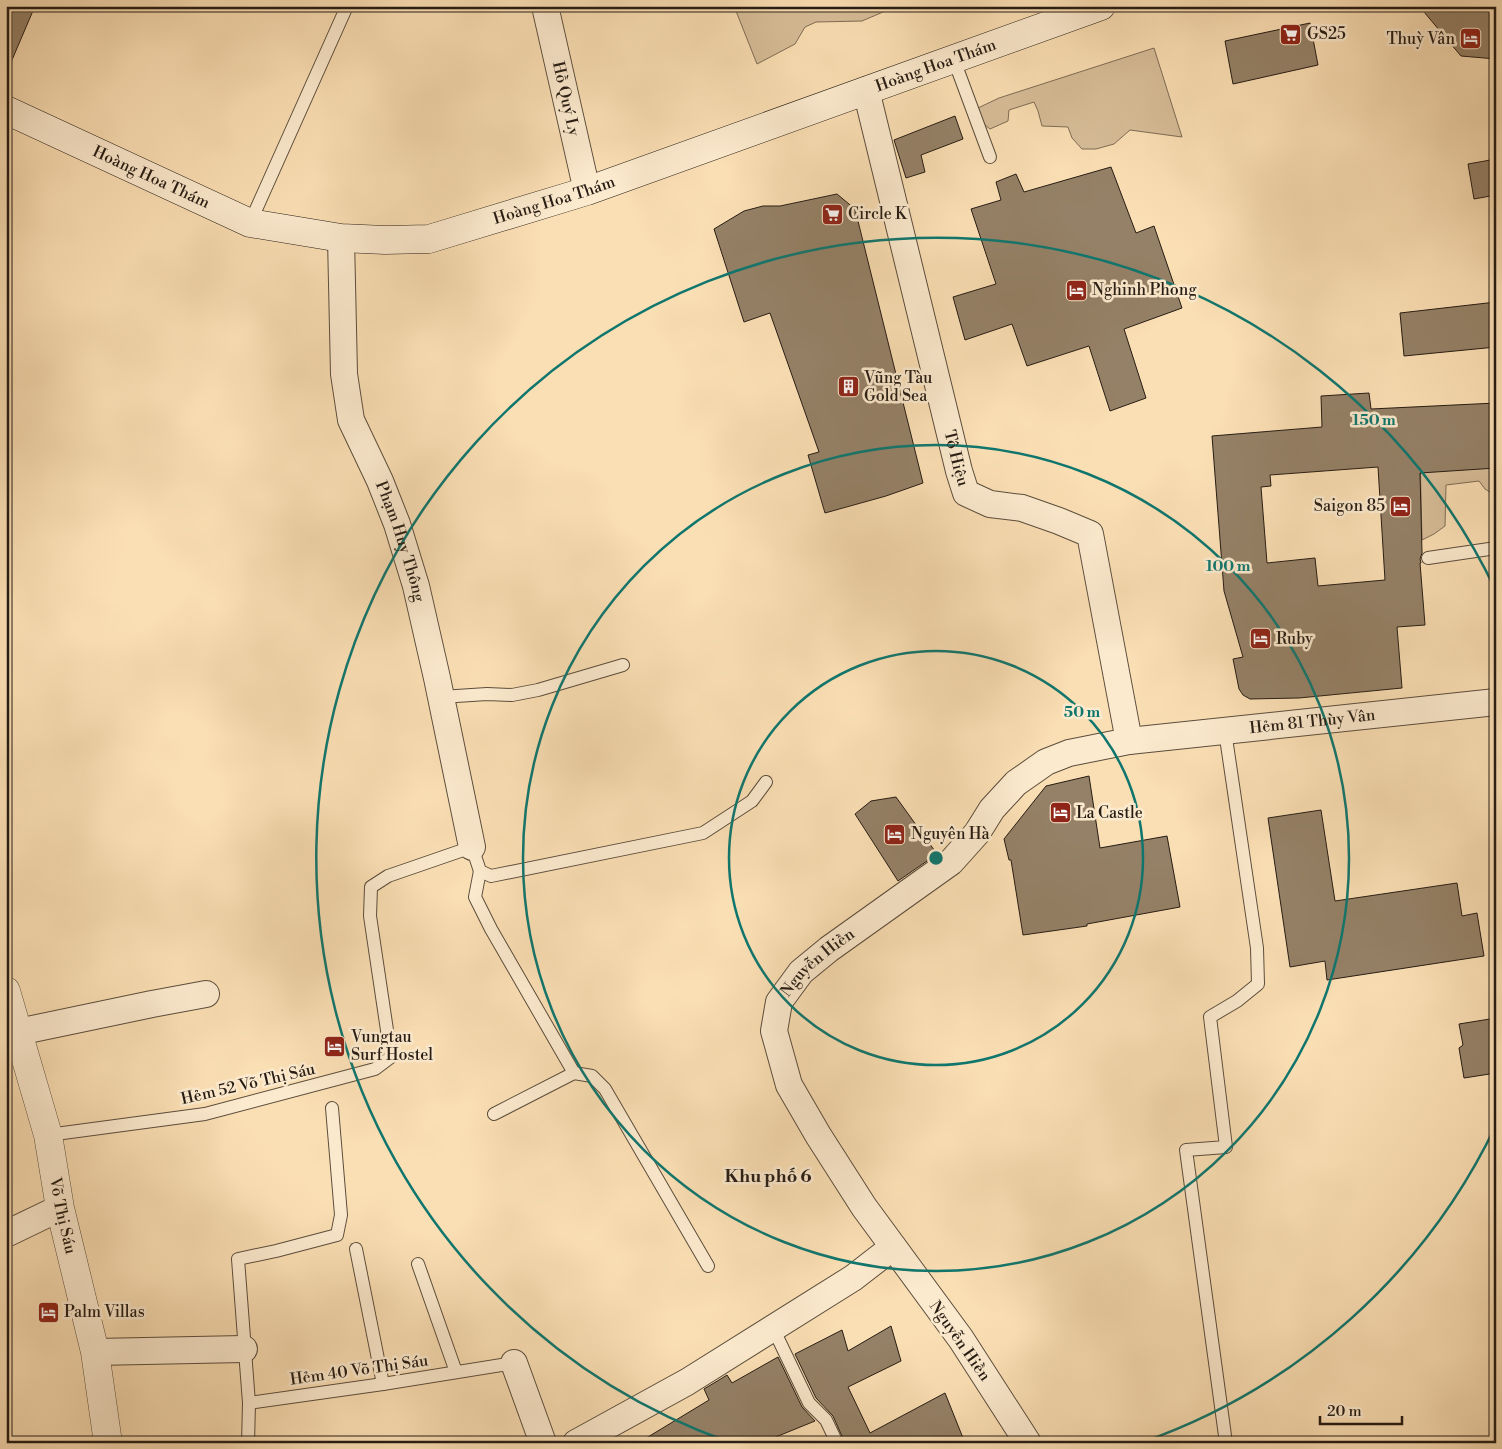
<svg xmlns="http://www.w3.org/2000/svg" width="1502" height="1449" viewBox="0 0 1502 1449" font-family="'Libre Bodoni',serif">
<rect width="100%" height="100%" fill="#fbdfb4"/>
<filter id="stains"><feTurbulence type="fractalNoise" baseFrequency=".004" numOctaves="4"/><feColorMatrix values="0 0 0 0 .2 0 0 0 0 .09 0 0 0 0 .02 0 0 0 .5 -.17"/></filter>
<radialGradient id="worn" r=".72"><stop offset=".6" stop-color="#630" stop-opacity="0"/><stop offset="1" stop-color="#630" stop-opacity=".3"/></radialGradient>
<g fill="#d7be99" stroke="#7e6d56">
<polygon points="734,6 897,6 862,21 816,22 805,27 795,44 757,64"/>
<polygon points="1154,48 1182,137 1130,130 1114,144 1096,149 1082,149 1072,138 1068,127 1042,126 1038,111 1034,102 1009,110 1008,121 990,129 979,120 978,108 999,98"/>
<polygon points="1420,452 1496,468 1496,496 1485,489 1479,481 1446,485 1445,526 1434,534 1422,540"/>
</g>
<g fill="#958167" stroke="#261c14" fill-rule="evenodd">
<polygon points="6,6 35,6 6,74"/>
<polygon points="1419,6 1496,6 1496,59 1461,56"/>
<polygon points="1310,23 1318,65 1233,84 1225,41"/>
<polygon points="955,116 963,139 921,155 925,172 906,178 894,140"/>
<polygon points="1496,159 1496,195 1474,199 1468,164"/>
<polygon points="1111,167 1136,233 1154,226 1182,308 1124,329 1146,398 1110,411 1089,346 1027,366 1012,324 965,340 953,297 996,284 971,209 1001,200 996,182 1016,174 1024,192"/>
<polygon points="837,194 855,209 923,483 886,496 825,513 808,455 819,452 770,313 744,322 714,229 744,211 763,206 780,206"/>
<polygon points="1496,302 1496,347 1404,356 1400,313"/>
<path d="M 1369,393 L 1371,409 L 1496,403 L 1496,468 L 1420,473 L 1422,553 L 1420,559 L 1421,563 L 1420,563 L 1425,625 L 1397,627 L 1402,688 L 1299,698 L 1250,699 L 1243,695 L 1239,689 L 1233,659 L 1243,657 L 1224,591 L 1212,436 L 1322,427 L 1321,396 ZM 1378,467 L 1385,580 L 1318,586 L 1315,558 L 1267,563 L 1261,487 L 1271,486 L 1270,475 Z"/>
<polygon points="1089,776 1100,848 1167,836 1180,907 1087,924 1087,926 1023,935 1011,860 1009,860 1004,839 1046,786"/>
<polygon points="896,797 937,854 898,881 855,814 871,801"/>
<polygon points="1321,810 1335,901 1457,883 1462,916 1477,913 1484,956 1327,980 1325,961 1290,967 1268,818"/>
<polygon points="1496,1018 1496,1073 1464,1078 1459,1048 1463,1045 1459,1024"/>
<polygon points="891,1326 901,1361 848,1387 870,1433 945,1393 965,1443 845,1443 833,1416 816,1398 795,1354 842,1330 848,1351"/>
<polygon points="778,1357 802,1407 815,1421 761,1443 638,1443 709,1400 704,1389 719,1380 727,1375 732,1383"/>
</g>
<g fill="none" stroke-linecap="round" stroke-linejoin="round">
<defs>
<g id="service">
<polyline points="954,60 990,157"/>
<polyline points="250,223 347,6"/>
<polyline points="1428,558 1496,548"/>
<polyline points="441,697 487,694 512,695 538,690 623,665"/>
<polyline points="1225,731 1257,948 1258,984 1237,1001 1210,1017 1226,1147 1186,1150 1226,1443"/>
<polyline points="480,871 475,897 491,929 574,1073"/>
<polyline points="494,1114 574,1073 592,1076 605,1089 708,1266"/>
<polyline points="48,1135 205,1114 375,1069 391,1057 370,916 371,887 388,876 472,847 480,871 491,876 703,833 752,801 766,782"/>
<polyline points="356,1249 383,1384"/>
<polyline points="418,1264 456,1372"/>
<polyline points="773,1328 809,1403 826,1420 837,1443"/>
<polyline points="249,1403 383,1384 514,1363"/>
<polyline points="248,1443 249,1403 238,1259 276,1251 337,1235 341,1215 332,1108"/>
</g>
<g id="minor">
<path id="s1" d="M 545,6 L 587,191"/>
<path id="s2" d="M 866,90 L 959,471 L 966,493 L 990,504 L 1022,508 L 1059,521 L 1090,534 L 1129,741"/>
<path id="s3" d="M 341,238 L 344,374 L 351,420 L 380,481 L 397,524 L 416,586 L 437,678 L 472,847"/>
<polyline points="18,1032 152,1004 206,994"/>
<polyline points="6,1234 60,1208"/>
<polyline points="95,1352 244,1349"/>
<polyline points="514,1363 543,1443"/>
<polyline points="576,1443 687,1382 853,1278 893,1247"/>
<path id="s4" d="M 1028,1443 L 961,1339 L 864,1207 L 818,1135 L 789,1085 L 774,1031 L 779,1002 L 801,972 L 829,949 L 951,862 L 977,833 L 992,809 L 1016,783 L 1046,762 L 1069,753 L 1129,741 L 1496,702"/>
</g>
<g id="tertiary">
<path id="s5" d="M 6,991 L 48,1135 L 60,1208 L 95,1352 L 108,1443"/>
</g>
<g id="secondary">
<path id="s6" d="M 6,110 L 250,223 L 341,238 L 385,240 L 429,239 L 587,191 L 1101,6"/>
</g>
</defs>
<use href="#service" stroke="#5b4d3c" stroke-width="14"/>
<use href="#minor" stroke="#5b4d3c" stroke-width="28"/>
<use href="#tertiary" stroke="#5b4d3c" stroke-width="29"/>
<use href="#secondary" stroke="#261c14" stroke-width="29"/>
<use href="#service" stroke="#fceace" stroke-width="12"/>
<use href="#minor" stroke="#fceace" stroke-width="26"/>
<use href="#tertiary" stroke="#fceace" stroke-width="28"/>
<use href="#secondary" stroke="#fceace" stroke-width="28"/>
</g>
<g fill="none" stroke="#0f766e" stroke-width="2.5">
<circle cx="936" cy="858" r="207"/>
<circle cx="936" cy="858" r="413"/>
<path d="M1496 1125A620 620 0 0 1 1143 1442M729 1442A620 620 0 1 1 1496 591"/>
</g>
<defs>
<symbol id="supermarket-square" viewBox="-11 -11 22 22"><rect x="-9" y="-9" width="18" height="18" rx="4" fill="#8f2418" stroke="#fceace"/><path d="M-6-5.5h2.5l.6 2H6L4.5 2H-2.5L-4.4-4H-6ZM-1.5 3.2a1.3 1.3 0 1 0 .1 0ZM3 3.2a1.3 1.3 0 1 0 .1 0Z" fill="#fff"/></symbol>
<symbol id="hotel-square" viewBox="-11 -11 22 22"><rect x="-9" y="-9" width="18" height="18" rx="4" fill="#8f2418" stroke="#fceace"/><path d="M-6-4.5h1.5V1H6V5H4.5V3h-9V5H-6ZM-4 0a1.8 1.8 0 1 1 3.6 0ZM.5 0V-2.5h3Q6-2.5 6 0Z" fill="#fff"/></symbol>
<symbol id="building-square" viewBox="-11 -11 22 22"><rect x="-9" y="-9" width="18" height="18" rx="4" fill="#8f2418" stroke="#fceace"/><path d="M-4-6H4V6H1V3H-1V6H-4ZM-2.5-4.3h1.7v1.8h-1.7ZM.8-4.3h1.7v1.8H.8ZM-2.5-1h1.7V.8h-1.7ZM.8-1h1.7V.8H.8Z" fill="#fff"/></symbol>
</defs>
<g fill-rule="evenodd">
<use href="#supermarket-square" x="1278" y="22" width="25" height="25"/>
<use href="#hotel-square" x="1458" y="26" width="25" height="25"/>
<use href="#supermarket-square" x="820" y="202" width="25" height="25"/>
<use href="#hotel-square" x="1064" y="278" width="25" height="25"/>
<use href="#building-square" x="836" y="374" width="25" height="25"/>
<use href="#hotel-square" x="1388" y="494" width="25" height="25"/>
<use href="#hotel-square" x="1248" y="626" width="25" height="25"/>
<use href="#hotel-square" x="1048" y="800" width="25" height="25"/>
<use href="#hotel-square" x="882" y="822" width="25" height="25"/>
<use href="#hotel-square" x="322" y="1034" width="25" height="25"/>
<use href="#hotel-square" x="36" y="1300" width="25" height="25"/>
</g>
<g text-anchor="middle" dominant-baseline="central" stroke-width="5" stroke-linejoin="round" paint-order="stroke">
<g font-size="16" fill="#261c14" stroke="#fceace" text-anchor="start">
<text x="1307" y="34">GS25</text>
<text x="1455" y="39" text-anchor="end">Thuỳ Vân</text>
<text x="848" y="214">Circle K</text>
<text x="1092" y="290">Nghinh Phong</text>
<text x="864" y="378">Vũng Tàu<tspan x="864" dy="18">Gold Sea</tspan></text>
<text x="1385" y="506" text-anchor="end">Saigon 85</text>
<text x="1276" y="639">Ruby</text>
<text x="1076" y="813">La Castle</text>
<text x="911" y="834">Nguyên Hà</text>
<text x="351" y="1037">Vungtau<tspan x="351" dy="18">Surf Hostel</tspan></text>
<text x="64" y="1312">Palm Villas</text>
</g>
<g font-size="16" fill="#261c14" stroke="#fceace">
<text stroke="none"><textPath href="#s6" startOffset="985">Hoàng Hoa Thám</textPath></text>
<text stroke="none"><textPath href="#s1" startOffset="95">Hồ Quý Ly</textPath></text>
<text stroke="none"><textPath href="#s6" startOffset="160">Hoàng Hoa Thám</textPath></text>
<text stroke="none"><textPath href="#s6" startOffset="580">Hoàng Hoa Thám</textPath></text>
<text stroke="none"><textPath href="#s2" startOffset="379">Tô Hiệu</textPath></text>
<text stroke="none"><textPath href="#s3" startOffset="314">Phạm Huy Thông</textPath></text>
<text stroke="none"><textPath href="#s4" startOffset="1149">Hẻm 81 Thùy Vân</textPath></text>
<text stroke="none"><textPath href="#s4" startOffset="572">Nguyễn Hiền</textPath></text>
<text transform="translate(248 1084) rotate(-13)">Hẻm 52 Võ Thị Sáu</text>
<text stroke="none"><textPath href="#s5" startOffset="232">Võ Thị Sáu</textPath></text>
<text transform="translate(960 1341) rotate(55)">Nguyễn Hiền</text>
<text transform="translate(359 1370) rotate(-8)">Hẻm 40 Võ Thị Sáu</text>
</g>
<g font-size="18" font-weight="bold" fill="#261c14" stroke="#fceace">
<text x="768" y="1176">Khu phố 6</text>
</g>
</g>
<circle cx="936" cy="858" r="8" fill="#0f766e" stroke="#fceace" stroke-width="2.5"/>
<g font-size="15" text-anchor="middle" font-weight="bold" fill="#0f766e" stroke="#fceace" stroke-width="5" stroke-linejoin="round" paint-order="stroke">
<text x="1374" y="425">150 m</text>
<text x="1228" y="571">100 m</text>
<text x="1082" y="717">50 m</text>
</g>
<rect width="1502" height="1449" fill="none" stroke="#fbdfb4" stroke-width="25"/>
<rect x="8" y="8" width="1487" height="1434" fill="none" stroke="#261c14" stroke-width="2.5"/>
<rect x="12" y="12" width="1477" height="1424" fill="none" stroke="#261c14"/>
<path d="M1320 1416v8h82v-8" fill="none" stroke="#261c14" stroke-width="2.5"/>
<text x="1327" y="1416" font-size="15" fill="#261c14" stroke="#fceace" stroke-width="4" paint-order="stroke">20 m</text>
<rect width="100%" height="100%" filter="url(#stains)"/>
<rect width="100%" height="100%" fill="url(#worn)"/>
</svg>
